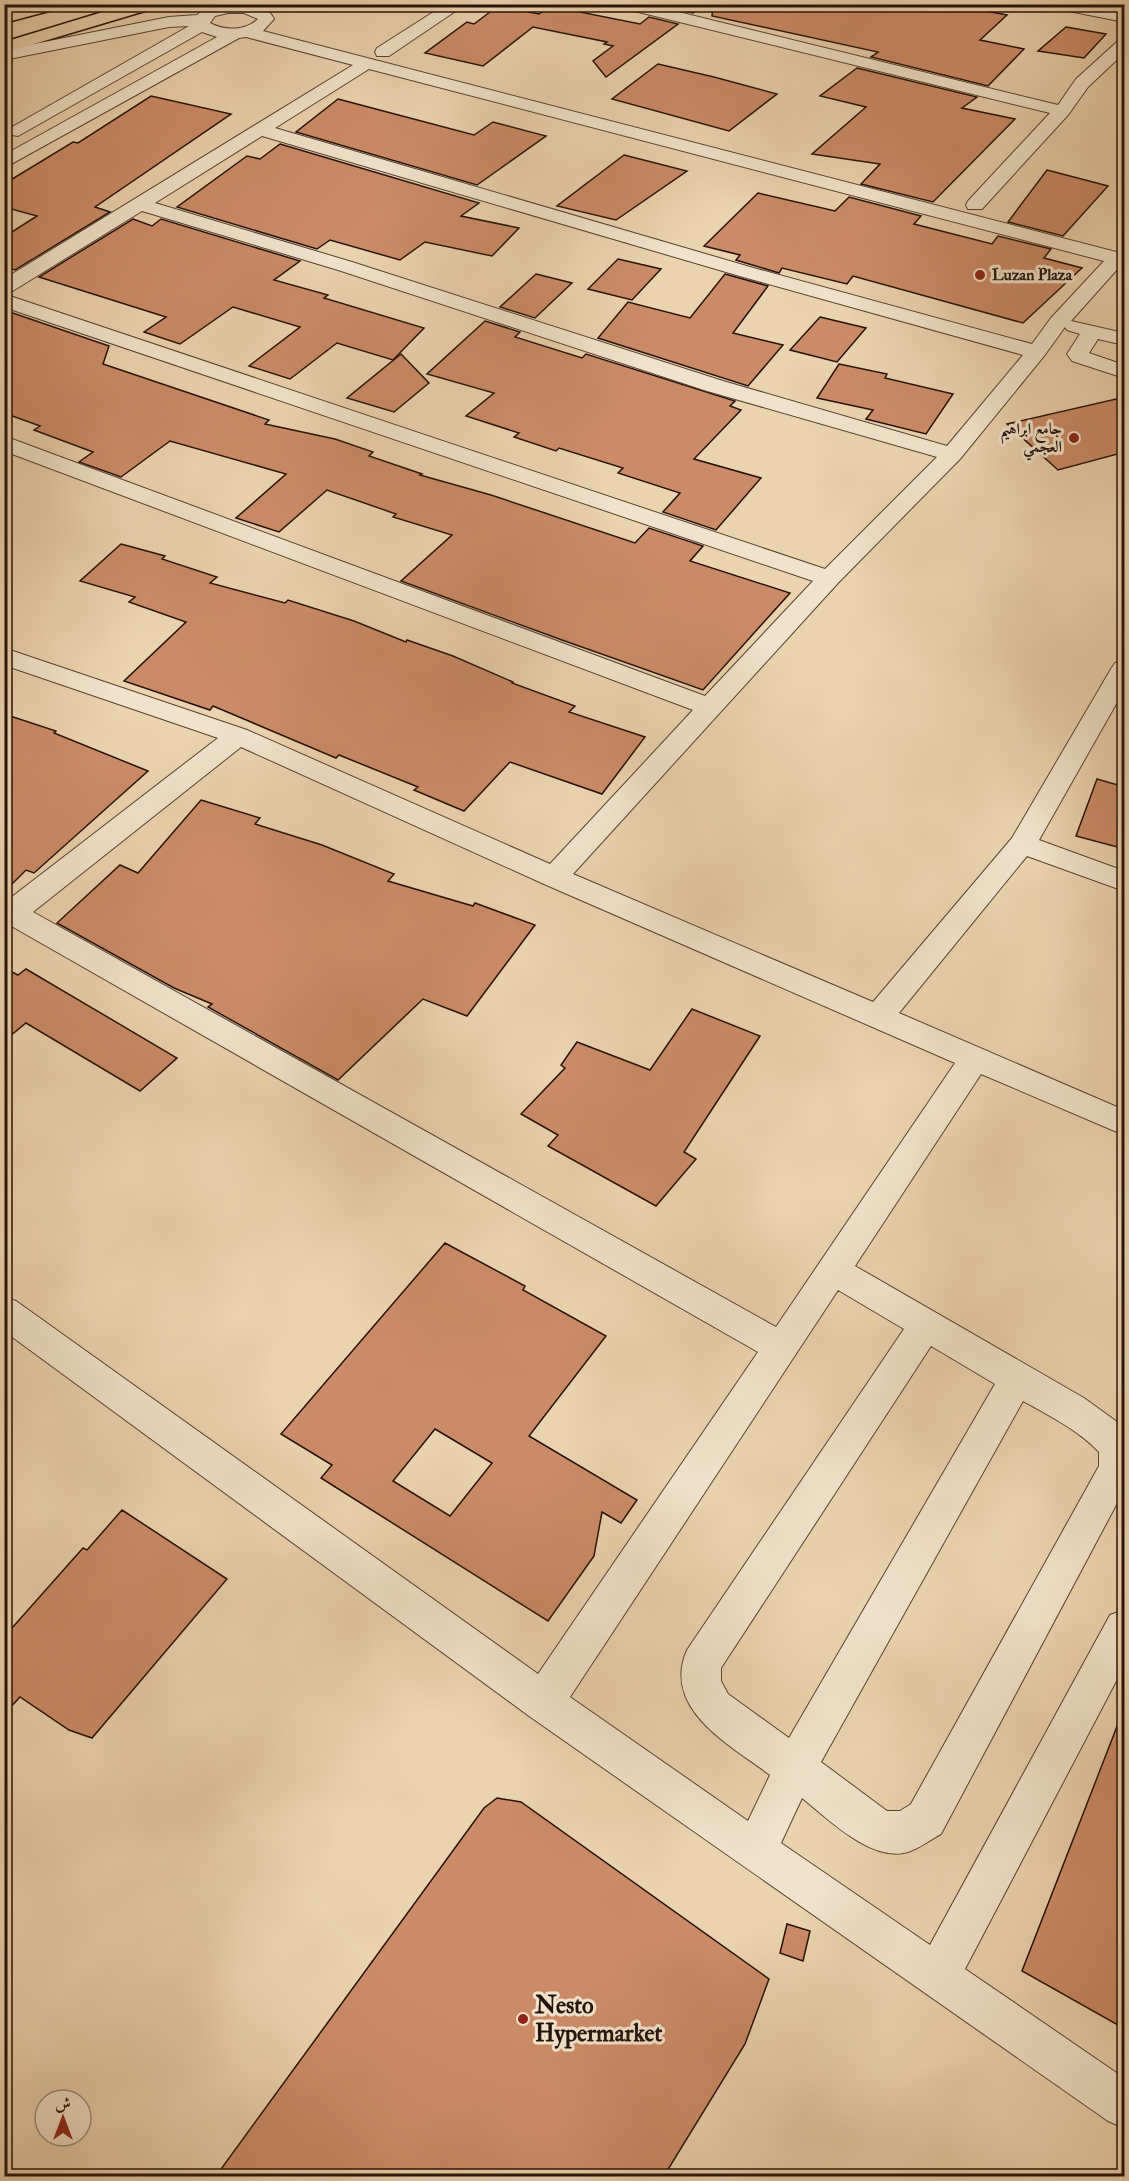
<svg xmlns="http://www.w3.org/2000/svg" width="1129" height="2181" viewBox="0 0 1129 2181" font-family="'IM FELL Double Pica',Amiri,serif">
<rect width="100%" height="100%" fill="#ebd3af"/>
<filter id="stains"><feTurbulence type="fractalNoise" baseFrequency=".00333" numOctaves="4"/><feColorMatrix values="0 0 0 0 .2 0 0 0 0 .09 0 0 0 0 .02 0 0 0 .5 -.17"/></filter>
<radialGradient id="worn" r=".72"><stop offset=".6" stop-color="#630" stop-opacity="0"/><stop offset="1" stop-color="#630" stop-opacity=".3"/></radialGradient>
<g fill="#cc8b68" stroke="#24130a" stroke-width="1.5" fill-rule="evenodd">
<polygon points="664,4 704,4 693,13 663,6"/>
<polygon points="713,4 948,4 1007,15 980,40 1024,49 988,86 871,57 878,52 712,16"/>
<polygon points="498,6 539,14 550,6 640,24 649,17 678,24 606,77 593,61 613,46 604,44 607,42 533,27 483,66 425,53 467,22 474,24"/>
<polygon points="1066,27 1106,34 1084,58 1038,51"/>
<polygon points="658,64 714,77 777,94 729,131 612,99"/>
<polygon points="857,68 977,97 962,108 1015,119 933,202 861,184 880,164 812,154 866,107 820,96"/>
<polygon points="151,96 231,114 95,207 110,212 15,270 4,266 4,237 37,216 4,207 4,184 73,142 78,143"/>
<polygon points="338,99 474,135 493,122 546,136 477,185 296,132"/>
<polygon points="280,144 479,203 461,216 519,228 492,256 425,242 400,260 330,240 317,249 177,207 247,156 260,159"/>
<polygon points="624,155 687,171 616,220 557,206"/>
<polygon points="1047,170 1108,186 1063,236 1008,222"/>
<polygon points="758,193 835,211 849,197 921,216 914,224 992,244 998,236 1051,249 1044,258 1082,268 1023,323 853,276 847,284 782,268 779,273 736,260 740,255 704,246"/>
<polygon points="133,219 152,226 161,219 300,261 274,280 328,295 324,298 424,328 393,360 337,343 290,379 249,366 300,327 233,307 180,344 144,332 166,317 39,277"/>
<polygon points="618,259 661,269 632,300 588,289"/>
<polygon points="536,274 572,283 535,318 500,307"/>
<polygon points="725,274 768,286 733,333 783,345 748,386 598,338 628,302 690,318"/>
<polygon points="4,310 109,346 103,364 269,420 265,424 335,439 373,452 369,456 422,474 420,475 491,495 635,543 649,528 703,546 690,561 790,593 703,690 562,640 401,581 452,535 393,517 396,514 327,490 279,532 236,518 286,474 170,441 121,477 79,462 93,452 34,430 40,426 4,413"/>
<polygon points="820,317 866,328 837,362 790,350"/>
<polygon points="485,321 520,332 515,337 582,358 586,354 735,401 730,406 741,410 694,459 761,478 716,530 663,512 680,493 618,473 623,468 559,448 556,451 514,437 519,433 466,416 494,393 427,374"/>
<polygon points="401,354 429,383 394,412 347,398"/>
<polygon points="839,364 887,374 885,378 953,394 926,434 866,419 873,410 817,398"/>
<polygon points="1116,399 1125,409 1125,452 1058,470 1007,424"/>
<polygon points="121,544 165,556 162,559 217,577 210,583 285,603 288,600 354,621 406,642 407,640 453,656 513,682 512,683 575,706 569,712 645,737 602,794 510,762 464,811 414,790 418,787 339,755 336,758 213,706 210,710 124,681 186,622 129,602 135,597 80,581"/>
<polygon points="4,714 56,731 54,733 148,771 34,873 26,870 4,892"/>
<polygon points="1097,779 1125,787 1125,849 1076,836"/>
<polygon points="201,800 260,818 255,824 322,845 394,874 388,881 473,906 475,903 535,925 467,1016 423,999 338,1080 208,1007 212,1004 174,988 57,923 120,865 138,873"/>
<polygon points="4,968 18,975 26,969 177,1058 140,1091 26,1023 4,1041"/>
<polygon points="692,1009 760,1036 684,1152 696,1159 656,1206 548,1146 558,1135 521,1114 565,1068 561,1065 577,1042 650,1070"/>
<path d="M 445,1243 L 525,1286 L 523,1290 L 606,1336 L 529,1436 L 637,1500 L 621,1523 L 602,1512 L 594,1556 L 548,1621 L 321,1478 L 332,1465 L 281,1434 ZM 435,1429 L 492,1463 L 450,1516 L 393,1481 Z"/>
<polygon points="122,1510 227,1579 92,1738 69,1730 20,1697 4,1714 4,1637 83,1548 87,1550"/>
<polygon points="1123,1711 1125,1711 1125,2029 1022,1971"/>
<polygon points="497,1798 521,1802 769,1979 745,2044 664,2176 216,2176 484,1808"/>
<polygon points="787,1924 810,1931 803,1961 780,1953"/>
</g>
<g fill="none" stroke-linecap="round" stroke-linejoin="round">
<defs>
<g id="minor">
<path d="M 222,4 C 238,4 266,1 274,19 L 263,31 L 1124,254 L 1124,266 L 1121,265 L 1071,321 L 1124,333 L 1124,345 L 1098,339 L 1089,353 L 1124,365 L 1124,378 L 1072,361 L 1067,354 L 1080,334 L 1067,330 L 1065,327 L 1044,356 L 960,459 L 838,583 L 573,874 L 873,1002 L 1012,838 L 1111,669 L 1115,663 L 1124,661 L 1124,690 L 1039,840 L 1124,871 L 1124,891 L 1027,856 L 899,1013 L 1124,1110 L 1124,1135 L 981,1074 L 855,1266 L 1084,1398 L 1120,1424 L 1124,1428 L 1124,1490 L 941,1834 C 930,1840 920,1848 908,1852 C 872,1863 828,1819 802,1798 L 781,1843 L 930,1945 L 1110,1615 L 1124,1610 L 1124,1666 L 965,1969 L 1124,2078 L 1124,2128 L 1108,2121 L 529,1716 L 4,1331 L 4,1297 L 16,1301 L 538,1674 L 758,1352 L 13,927 L 4,929 L 4,903 L 218,738 L 4,665 L 4,648 L 247,730 L 550,864 L 693,710 L 4,451 L 4,436 L 705,696 L 813,581 L 4,307 L 4,294 L 825,569 L 937,457 L 707,391 L 338,270 L 142,211 L 11,292 L 4,294 L 4,279 L 353,65 L 246,37 L 239,38 L 4,168 L 4,155 L 217,37 L 202,32 L 18,136 L 12,135 L 9,131 L 12,127 L 189,26 L 169,27 L 4,60 L 4,50 L 169,17 L 197,15 L 203,10 ZM 228,13 L 244,13 L 258,19 C 245,31 225,31 210,23 L 215,16 ZM 369,69 L 1104,261 L 1051,318 L 1032,344 L 757,269 L 275,128 ZM 262,136 L 743,277 L 1023,355 L 947,446 L 723,381 L 352,262 L 155,203 ZM 241,747 L 544,884 L 955,1063 L 776,1327 L 33,912 ZM 838,1290 L 904,1329 L 687,1650 C 661,1709 730,1745 770,1775 L 748,1821 L 570,1697 ZM 931,1346 L 995,1384 L 789,1738 L 728,1694 L 721,1681 L 721,1668 ZM 1023,1401 C 1050,1416 1078,1430 1099,1452 L 1099,1466 L 911,1804 L 900,1811 L 887,1811 L 821,1762 Z"/>
<polygon points="446,4 466,4 389,56 377,56 375,52 377,48"/>
<polygon points="616,4 646,4 1058,105 1076,79 1118,41 1124,40 1124,53 1088,87 1068,115 982,209 968,209 966,205 968,201 1050,113 618,7"/>
<polygon points="1051,4 1086,4 1124,12 1124,22 1059,9"/>
</g>
<g id="major">
<polygon points="33,4 62,4 60,8 4,23 4,13"/>
<polygon points="129,4 157,4 155,8 4,53 4,42"/>
</g>
</defs>
<use href="#minor" stroke="#564333" stroke-width="2"/>
<use href="#major" stroke="#24130a" stroke-width="3"/>
<use href="#minor" fill="#f2e2cb" fill-rule="evenodd"/>
<use href="#major" fill="#ebd3af" fill-rule="evenodd"/>
</g>
<g fill="#8f2418" stroke="#f2e2cb" stroke-width="2">
<circle cx="980" cy="275" r="6"/>
<circle cx="1074" cy="438" r="6"/>
<circle cx="523" cy="2019" r="6"/>
</g>
<g text-anchor="middle" dominant-baseline="central" stroke-width="6" stroke-linejoin="round" paint-order="stroke">
<g font-size="16" font-weight="bold" fill="#24130a" stroke="#f2e2cb" text-anchor="start">
<text x="992" y="275">Luzan Plaza</text>
<text x="1062" y="429" text-anchor="end">جامع ابراهيم<tspan x="1062" dy="18">العجمي</tspan></text>
</g>
<g font-size="24" font-weight="bold" fill="#24130a" stroke="#f2e2cb" text-anchor="start">
<text x="535" y="2005">Nesto<tspan x="535" dy="28">Hypermarket</tspan></text>
</g>
</g>
<rect width="1129" height="2181" fill="none" stroke="#ebd3af" stroke-width="24"/>
<rect x="6" y="6" width="1117" height="2169" fill="none" stroke="#24130a" stroke-width="3"/>
<rect x="12" y="12" width="1105" height="2157" fill="none" stroke="#24130a" stroke-width="1.5"/>
<g transform="translate(63 2118)"><circle r="28" fill="#f2e2cb" stroke="#a08f7e" stroke-width="1.5"/>
<path d="M0-4.5L10 22L0 15L-10 22Z" fill="#8f2418"/>
<text y="-9" font-size="16" font-weight="bold" text-anchor="middle" fill="#24130a">ش</text>
</g>
<rect width="100%" height="100%" filter="url(#stains)"/>
<rect width="100%" height="100%" fill="url(#worn)"/>
</svg>
